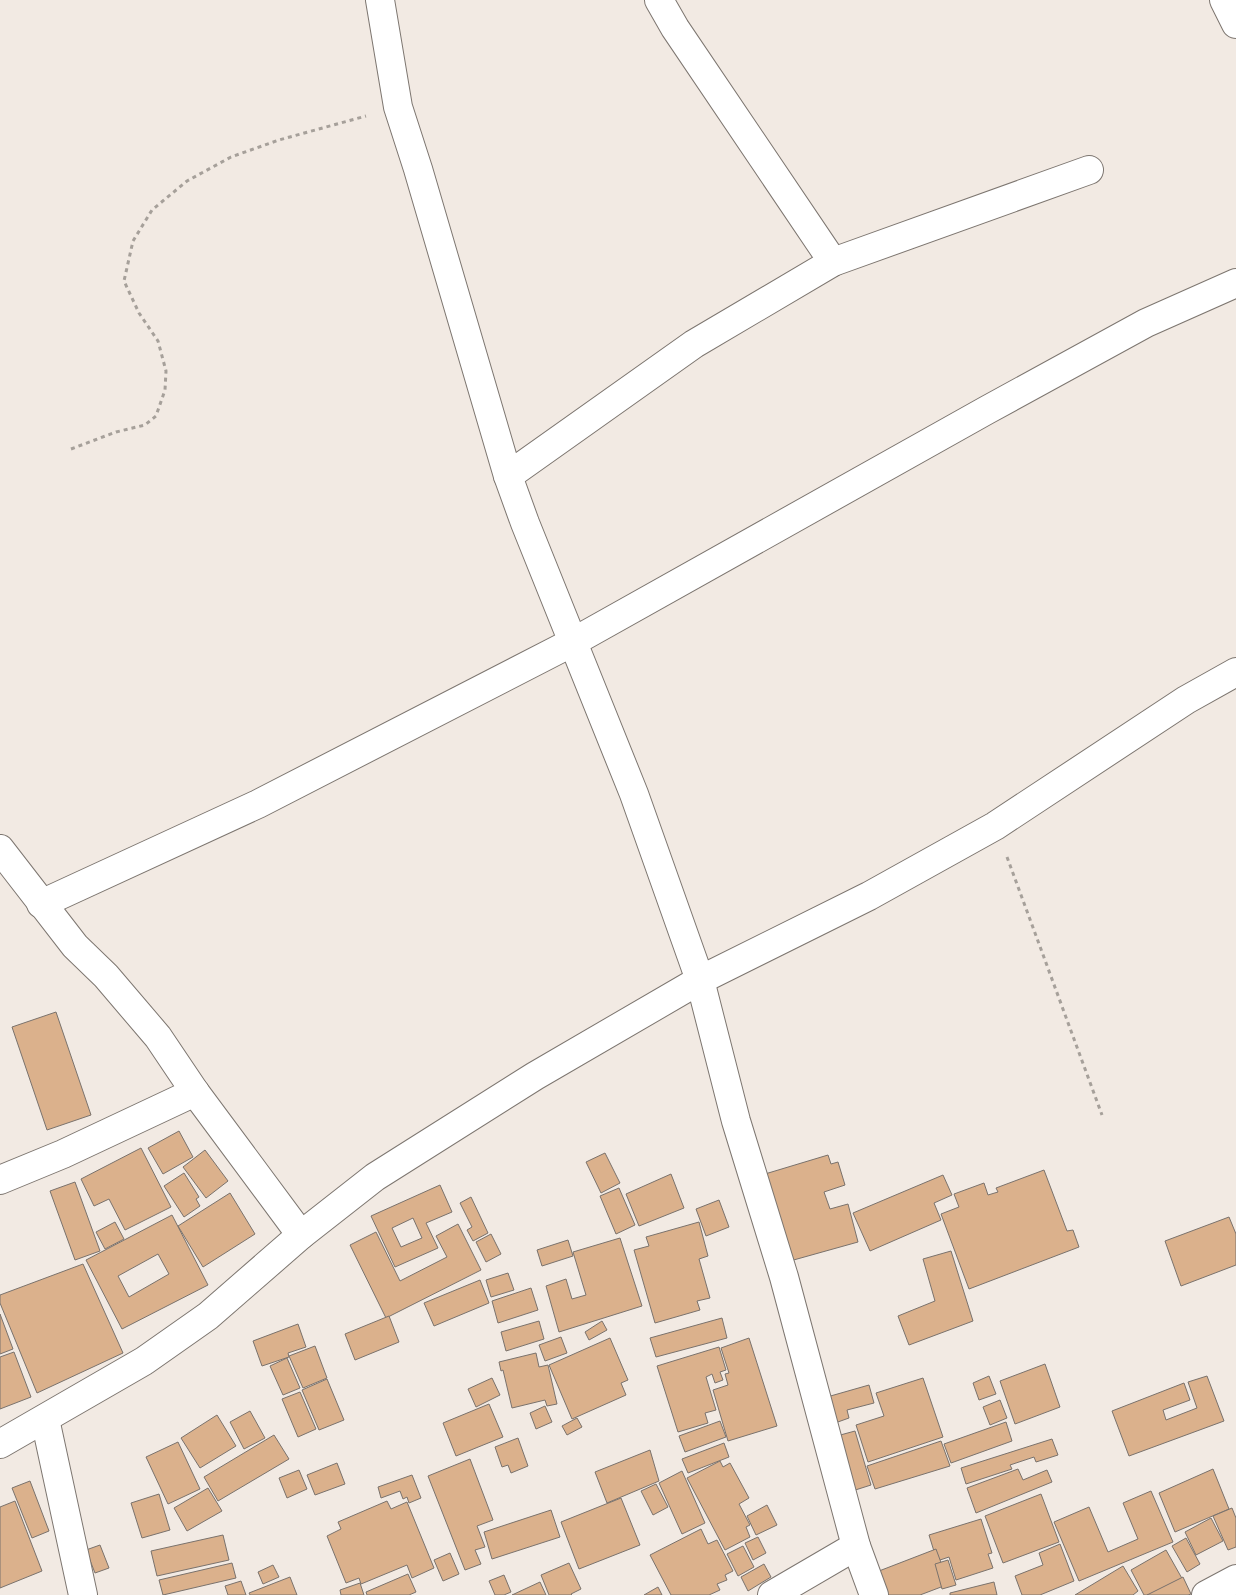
<svg xmlns="http://www.w3.org/2000/svg" width="1236" height="1595" viewBox="0 0 1236 1595" font-family="Ubuntu,sans-serif">
<rect width="100%" height="100%" fill="#f2eae3"/>
<g fill="#dbb18c" stroke="#7a726c" fill-rule="evenodd">
<polygon points="56,1012 91,1115 47,1130 12,1027"/>
<polygon points="179,1131 193,1157 163,1174 148,1148"/>
<polygon points="141,1148 171,1207 125,1230 109,1199 94,1206 81,1179"/>
<polygon points="205,1150 228,1181 206,1198 183,1167"/>
<polygon points="605,1153 620,1183 601,1193 586,1162"/>
<polygon points="828,1155 831,1164 838,1162 845,1185 824,1192 830,1209 848,1204 858,1242 790,1261 765,1174"/>
<polygon points="1044,1170 1067,1231 1073,1230 1079,1247 969,1289 941,1214 959,1207 954,1194 984,1183 988,1195 998,1192 996,1188"/>
<polygon points="184,1173 199,1197 196,1199 200,1206 184,1217 164,1186"/>
<polygon points="671,1174 684,1208 639,1226 626,1194"/>
<polygon points="943,1175 952,1195 934,1203 941,1220 870,1251 853,1213"/>
<polygon points="75,1182 100,1251 75,1260 50,1191"/>
<path d="M 440,1185 L 452,1212 L 426,1223 L 438,1248 L 395,1267 L 371,1216 ZM 413,1218 L 422,1238 L 401,1247 L 392,1228 Z"/>
<polygon points="619,1188 635,1225 616,1234 600,1196"/>
<polygon points="230,1193 255,1234 203,1267 178,1226"/>
<polygon points="471,1197 488,1233 473,1241 467,1230 472,1227 460,1203"/>
<polygon points="719,1200 729,1227 706,1236 696,1209"/>
<path d="M 172,1215 L 208,1285 L 122,1329 L 86,1260 ZM 158,1254 L 169,1274 L 129,1297 L 118,1276 Z"/>
<polygon points="1229,1217 1236,1234 1236,1265 1181,1286 1165,1241"/>
<polygon points="115,1222 124,1239 105,1249 96,1232"/>
<polygon points="699,1222 708,1256 699,1259 710,1298 697,1301 700,1310 655,1323 634,1250 649,1246 646,1237"/>
<polygon points="458,1224 481,1270 386,1318 350,1245 376,1232 400,1281 447,1257 436,1236"/>
<polygon points="491,1234 501,1254 486,1262 476,1242"/>
<polygon points="620,1238 642,1306 559,1332 546,1286 566,1279 572,1299 586,1295 573,1252"/>
<polygon points="568,1240 573,1256 542,1266 537,1250"/>
<polygon points="951,1251 973,1321 909,1345 898,1316 935,1301 923,1259"/>
<polygon points="83,1264 123,1353 37,1393 0,1303 0,1295"/>
<polygon points="508,1273 514,1290 491,1297 486,1280"/>
<polygon points="480,1280 489,1303 434,1326 424,1303"/>
<polygon points="531,1288 538,1310 498,1323 492,1301"/>
<polygon points="0,1314 13,1349 0,1354"/>
<polygon points="389,1316 399,1342 355,1360 345,1334"/>
<polygon points="722,1318 727,1338 656,1357 650,1338"/>
<polygon points="539,1321 544,1339 506,1351 501,1332"/>
<polygon points="602,1321 607,1330 589,1340 585,1332"/>
<polygon points="298,1324 306,1347 288,1353 289,1357 262,1366 253,1341"/>
<polygon points="561,1337 567,1353 545,1361 539,1345"/>
<polygon points="610,1338 628,1380 621,1383 626,1395 572,1419 549,1365"/>
<polygon points="749,1338 777,1426 728,1441 713,1390 728,1385 725,1374 729,1373 721,1348"/>
<polygon points="315,1346 327,1378 303,1388 289,1356"/>
<polygon points="719,1347 726,1370 720,1372 723,1380 715,1383 712,1374 706,1377 716,1410 705,1413 708,1423 678,1432 657,1366"/>
<polygon points="14,1352 31,1397 0,1409 0,1357"/>
<polygon points="536,1353 539,1367 548,1365 557,1404 547,1406 545,1400 512,1408 503,1370 501,1371 499,1362"/>
<polygon points="287,1358 300,1388 283,1395 270,1366"/>
<polygon points="1045,1364 1060,1407 1015,1424 1000,1381"/>
<polygon points="989,1376 996,1394 979,1400 973,1383"/>
<polygon points="1207,1376 1224,1421 1129,1456 1112,1411 1184,1383 1190,1400 1163,1410 1166,1420 1197,1408 1188,1382"/>
<polygon points="492,1378 500,1395 476,1407 468,1389"/>
<polygon points="923,1378 943,1437 868,1462 856,1425 884,1416 876,1393"/>
<polygon points="327,1379 344,1420 319,1430 302,1390"/>
<polygon points="869,1385 874,1403 847,1410 849,1418 835,1423 827,1397"/>
<polygon points="300,1392 316,1429 298,1437 282,1399"/>
<polygon points="1000,1400 1007,1418 990,1425 983,1407"/>
<polygon points="489,1404 503,1437 456,1456 443,1423"/>
<polygon points="545,1406 552,1422 536,1429 530,1413"/>
<polygon points="250,1411 265,1438 244,1449 230,1422"/>
<polygon points="217,1415 236,1446 200,1468 181,1438"/>
<polygon points="577,1418 582,1427 567,1435 562,1426"/>
<polygon points="720,1421 726,1437 685,1452 679,1436"/>
<polygon points="1006,1422 1012,1441 951,1463 944,1444"/>
<polygon points="855,1431 871,1485 849,1492 833,1437"/>
<polygon points="274,1435 289,1459 218,1501 204,1477"/>
<polygon points="518,1438 528,1466 511,1473 508,1465 502,1467 495,1447"/>
<polygon points="1052,1439 1058,1455 1036,1462 1034,1457 1010,1465 1012,1469 966,1484 961,1468"/>
<polygon points="941,1441 950,1466 875,1489 867,1466"/>
<polygon points="178,1442 200,1489 168,1504 146,1457"/>
<polygon points="724,1443 729,1457 688,1473 682,1459"/>
<polygon points="650,1450 659,1481 607,1503 595,1472"/>
<polygon points="470,1459 493,1520 477,1526 485,1547 475,1550 481,1564 465,1570 428,1476"/>
<polygon points="720,1461 723,1467 730,1463 749,1498 739,1504 750,1525 746,1527 750,1537 725,1550 687,1478"/>
<polygon points="337,1463 345,1484 315,1495 307,1475"/>
<polygon points="1018,1469 1023,1480 1047,1470 1052,1482 976,1513 967,1488"/>
<polygon points="1213,1469 1229,1509 1175,1532 1159,1493"/>
<polygon points="299,1470 307,1489 287,1498 279,1478"/>
<polygon points="682,1471 705,1523 682,1534 659,1483"/>
<polygon points="412,1475 421,1498 409,1503 407,1497 403,1499 400,1491 381,1498 378,1487"/>
<polygon points="30,1481 49,1531 32,1538 12,1488"/>
<polygon points="656,1484 668,1507 653,1515 641,1491"/>
<polygon points="208,1488 222,1511 187,1531 174,1508"/>
<polygon points="1151,1491 1173,1542 1079,1581 1054,1522 1089,1507 1108,1552 1138,1539 1123,1503"/>
<polygon points="159,1494 170,1530 142,1538 131,1503"/>
<polygon points="1041,1494 1059,1542 1003,1563 985,1516"/>
<polygon points="621,1498 640,1545 579,1569 561,1522"/>
<polygon points="15,1501 42,1571 0,1588 0,1507"/>
<polygon points="387,1501 391,1509 407,1502 434,1568 412,1578 407,1565 361,1584 359,1578 346,1583 327,1536 341,1529 338,1522"/>
<polygon points="767,1505 777,1525 756,1535 747,1516"/>
<polygon points="1232,1508 1236,1518 1236,1547 1228,1550 1213,1516"/>
<polygon points="551,1510 560,1537 492,1559 484,1532"/>
<polygon points="1211,1518 1223,1541 1196,1555 1185,1532"/>
<polygon points="981,1519 992,1553 988,1554 993,1568 956,1580 949,1557 937,1561 929,1535"/>
<polygon points="701,1529 708,1544 717,1540 733,1571 725,1575 727,1580 717,1584 720,1590 709,1595 671,1595 650,1555"/>
<polygon points="223,1535 229,1560 157,1576 151,1551"/>
<polygon points="758,1537 766,1553 753,1560 745,1543"/>
<polygon points="1186,1538 1200,1564 1187,1572 1172,1546"/>
<polygon points="1060,1544 1074,1581 1040,1595 1022,1595 1015,1576 1043,1565 1039,1553"/>
<polygon points="100,1545 109,1568 95,1573 86,1550"/>
<polygon points="743,1546 754,1567 738,1576 727,1554"/>
<polygon points="936,1549 949,1584 920,1595 888,1595 879,1571"/>
<polygon points="1166,1550 1184,1582 1162,1595 1144,1595 1131,1570"/>
<polygon points="450,1553 459,1574 443,1581 434,1560"/>
<polygon points="948,1560 956,1585 942,1589 935,1564"/>
<polygon points="232,1563 236,1578 163,1595 159,1580"/>
<polygon points="569,1563 581,1589 571,1594 572,1595 549,1595 541,1575"/>
<polygon points="764,1564 771,1577 748,1591 741,1577"/>
<polygon points="273,1565 279,1577 263,1584 258,1572"/>
<polygon points="1123,1566 1138,1591 1133,1595 1075,1595"/>
<polygon points="408,1574 416,1592 409,1595 367,1595 366,1592"/>
<polygon points="504,1575 511,1592 504,1595 495,1595 489,1581"/>
<polygon points="290,1577 297,1595 250,1595 249,1593"/>
<polygon points="1183,1577 1191,1594 1188,1595 1147,1595"/>
<polygon points="241,1581 246,1595 228,1595 225,1586"/>
<polygon points="540,1582 546,1595 512,1595"/>
<polygon points="994,1582 997,1595 950,1595 950,1593"/>
<polygon points="360,1583 364,1595 341,1595 340,1590"/>
<polygon points="658,1587 662,1595 644,1595"/>
</g>
<g fill="none" stroke-linecap="round" stroke-linejoin="round">
<defs>
<g id="minor">
<polyline points="380,0 398,107 418,169 508,476 525,523 634,794 700,980 736,1121 784,1277 856,1546 874,1595"/>
<polyline points="659,0 675,28 833,262"/>
<polyline points="1224,0 1236,24"/>
<polyline points="508,476 694,344 833,262 1089,170"/>
<polyline points="0,849 75,946 106,976 158,1037 195,1092 301,1235"/>
<polyline points="41,904 258,804 573,642 987,410 1146,323 1236,283"/>
<polyline points="0,1180 63,1154 195,1092"/>
<polyline points="45,1419 83,1595"/>
<polyline points="0,1444 144,1361 208,1316 301,1235 375,1177 535,1076 700,980 869,896 995,826 1186,700 1236,672"/>
<polyline points="772,1595 856,1546"/>
<polyline points="1206,1595 1236,1579"/>
</g>
</defs>
<use href="#minor" stroke="#7d7670" stroke-width="30"/>
<g stroke="#a6a09a" stroke-width="3" stroke-dasharray="4 4" stroke-linecap="butt">
<polyline points="71,449 116,432 145,425 156,416 165,390 166,371 158,341 139,313 124,281 133,241 152,210 187,181 231,157 279,140 366,116"/>
<polyline points="1007,857 1102,1115"/>
</g>
<use href="#minor" stroke="#fff" stroke-width="28"/>
</g>
</svg>
